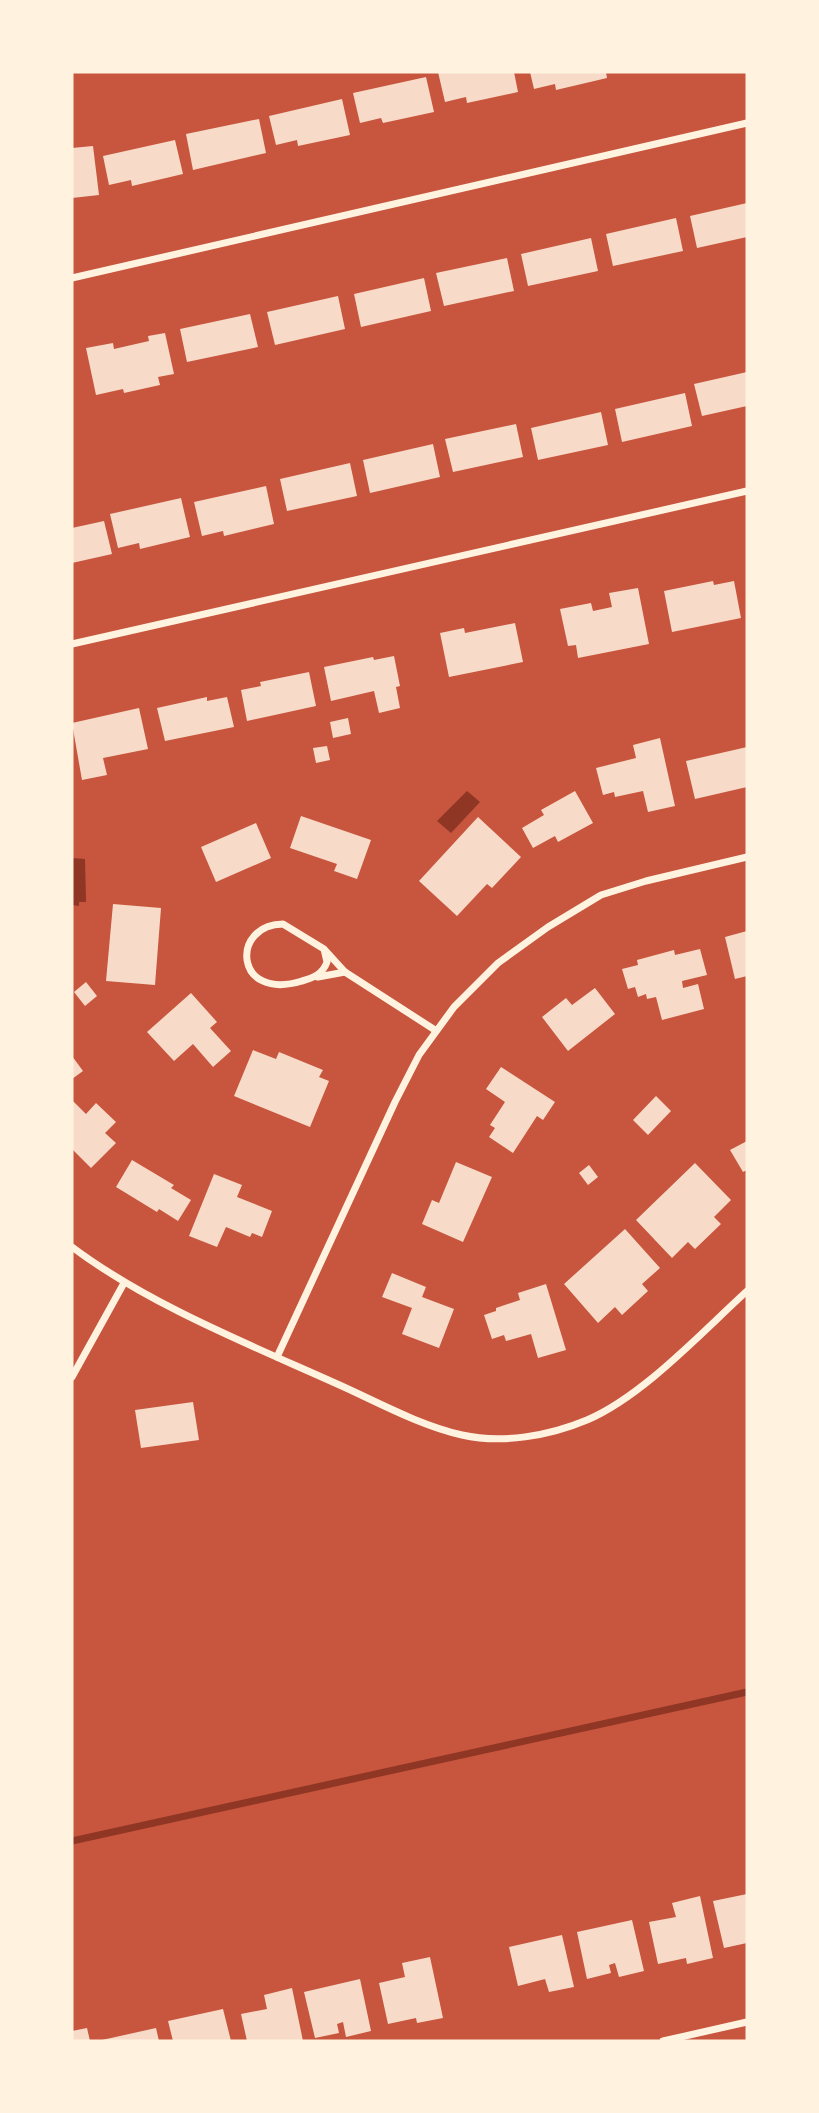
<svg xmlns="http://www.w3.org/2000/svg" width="819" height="2113" viewBox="0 0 819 2113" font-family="'Zilla Slab',serif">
<rect width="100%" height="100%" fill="#c8553d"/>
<g fill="#8f3625">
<polygon points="467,791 480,802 451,833 437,821"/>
<polygon points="72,858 85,859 86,902 79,902 79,906 72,905"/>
</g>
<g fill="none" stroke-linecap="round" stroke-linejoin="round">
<polyline stroke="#8f3625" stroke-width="7" points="72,1841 747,1692"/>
</g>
<g fill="#f7dbc8">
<polygon points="438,72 514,72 518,92 467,103 466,97 445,102"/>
<polygon points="530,72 606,72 607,78 556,90 555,84 534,89"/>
<polygon points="426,77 434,112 383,123 381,118 360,123 353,93"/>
<polygon points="342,99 350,135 298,146 297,140 276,145 269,116"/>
<polygon points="259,119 266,153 193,170 186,134"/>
<polygon points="175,140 183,174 132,186 131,180 109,185 103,156"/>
<polygon points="93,146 99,195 72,198 72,148"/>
<polygon points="747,203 747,237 697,248 690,216"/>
<polygon points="676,218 683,251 613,266 606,234"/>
<polygon points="591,238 598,271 528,286 521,254"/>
<polygon points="507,258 514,291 444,306 436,273"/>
<polygon points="424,278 431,311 361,327 354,294"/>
<polygon points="338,296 345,329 275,345 267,312"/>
<polygon points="250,314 258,347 187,362 180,329"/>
<polygon points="165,333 174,374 158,377 160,385 124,393 123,389 96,395 86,348 113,343 114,349 149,341 148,336"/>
<polygon points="747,372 747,406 702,416 694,384"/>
<polygon points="685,393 692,426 622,442 615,409"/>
<polygon points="601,412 608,445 538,460 531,428"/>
<polygon points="516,424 523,457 453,472 445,439"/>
<polygon points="433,444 440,477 370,493 363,460"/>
<polygon points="350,463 357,496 287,511 280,479"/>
<polygon points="266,486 274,524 224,536 223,531 202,536 194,502"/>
<polygon points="181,498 190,537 140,549 139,543 118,548 110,514"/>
<polygon points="104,521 112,554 72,563 72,528"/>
<polygon points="713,581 714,585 734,581 741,618 672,632 664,591"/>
<polygon points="638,588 649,644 578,658 576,645 568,646 560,609 591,603 593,611 612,607 609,593"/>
<polygon points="515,623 523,662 449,677 440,633 464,628 465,633"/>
<polygon points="394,656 400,686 396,687 400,708 379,713 374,691 331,701 324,667 373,657 374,660"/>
<polygon points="309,672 316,706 247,721 241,690 261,686 260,682"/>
<polygon points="207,697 207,701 227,697 234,727 165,741 157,708"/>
<polygon points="139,708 148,749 103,758 107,775 82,780 72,723"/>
<polygon points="348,718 351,734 333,738 330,722"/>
<polygon points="660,738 675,806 648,812 643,791 615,797 614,792 603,795 596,768 636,758 633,745"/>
<polygon points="327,746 330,760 316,763 313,748"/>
<polygon points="747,747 747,787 695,799 686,761"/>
<polygon points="575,791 593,823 558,842 555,836 533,848 522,828 544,815 541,810"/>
<polygon points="301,816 371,840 357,879 334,871 337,864 290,848"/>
<polygon points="478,817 521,857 492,888 487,884 457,916 419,881"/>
<polygon points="256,823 271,858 216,882 201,847"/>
<polygon points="113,904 161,908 155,985 106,981"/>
<polygon points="747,931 747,976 735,979 725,937"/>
<polygon points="700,949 707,975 682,981 683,988 698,984 704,1009 662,1020 656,997 647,999 646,994 638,997 635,987 628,989 622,969 638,965 637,960 674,950 675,955"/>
<polygon points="86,982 97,996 85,1006 74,992"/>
<polygon points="595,988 615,1014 568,1051 542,1017 566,998 572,1005"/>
<polygon points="191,993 217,1022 210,1028 231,1051 213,1067 193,1044 174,1061 147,1032"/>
<polygon points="253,1050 276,1059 279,1052 323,1070 319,1077 329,1081 310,1127 234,1096"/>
<polygon points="72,1056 83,1071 72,1079"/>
<polygon points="501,1067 555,1102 543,1120 537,1116 513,1153 489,1137 495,1128 490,1125 505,1102 486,1089"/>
<polygon points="656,1096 671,1111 648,1135 633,1120"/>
<polygon points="72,1100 86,1114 96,1103 116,1122 105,1133 116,1143 91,1168 72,1149"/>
<polygon points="747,1141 747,1170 743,1172 730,1150"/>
<polygon points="132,1160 174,1185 171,1188 191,1200 178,1221 159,1209 157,1212 116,1187"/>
<polygon points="456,1162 492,1177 463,1242 422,1224 432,1200 439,1203"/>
<polygon points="695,1163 731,1200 714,1217 721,1224 695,1249 688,1242 672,1258 636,1220"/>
<polygon points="589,1165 598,1177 588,1185 579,1173"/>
<polygon points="214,1174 242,1185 237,1197 272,1211 262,1237 252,1233 250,1237 226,1227 217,1247 189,1236"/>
<polygon points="625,1229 660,1268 642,1284 648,1291 622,1315 615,1307 598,1323 564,1284"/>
<polygon points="392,1273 426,1287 422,1297 454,1309 439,1348 402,1334 412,1308 382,1297"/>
<polygon points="546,1284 566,1350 538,1358 531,1334 506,1341 504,1335 492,1339 484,1315 496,1311 496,1308 520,1300 518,1293"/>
<polygon points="193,1402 199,1440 141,1448 135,1410"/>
<polygon points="747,1894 747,1943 724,1948 713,1901"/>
<polygon points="700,1896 713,1958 687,1964 686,1958 658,1964 649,1922 676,1917 672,1903"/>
<polygon points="632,1920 644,1971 619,1977 615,1963 609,1965 611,1973 587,1979 577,1932"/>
<polygon points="562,1935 574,1987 549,1992 545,1979 518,1986 509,1947"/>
<polygon points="430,1957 443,2018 417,2023 416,2018 388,2024 379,1983 405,1977 402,1963"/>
<polygon points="360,1979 371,2031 346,2037 343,2022 337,2024 339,2033 315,2038 304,1992"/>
<polygon points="292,1988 303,2041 247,2041 241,2014 267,2009 264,1995"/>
<polygon points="223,2009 231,2041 173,2041 168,2021"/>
<polygon points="87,2028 90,2041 72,2041 72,2031"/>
<polygon points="156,2028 159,2041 102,2041 102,2040"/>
</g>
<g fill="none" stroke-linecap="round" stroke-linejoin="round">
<g stroke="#fff3e0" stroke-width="7">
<polyline points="72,278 747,123"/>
<polyline points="72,644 747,491"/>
<path d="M 324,949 L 327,962 C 323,974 313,978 302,981 C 233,1002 231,924 283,924 L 324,949 L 345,972 L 435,1030"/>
<polyline points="318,977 345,972"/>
<path d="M 72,1247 C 148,1304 248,1344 335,1383 C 376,1401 418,1425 462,1435 C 502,1444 549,1436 587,1420 C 643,1396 702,1332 747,1291"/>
<polyline points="277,1357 395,1102 419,1055 454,1007 498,963 548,927 601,895 646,881 747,857"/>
<polyline points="72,1377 124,1283"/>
<polyline points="663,2041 747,2022"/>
</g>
</g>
<rect width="819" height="2113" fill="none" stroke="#fff3e0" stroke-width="147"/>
</svg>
